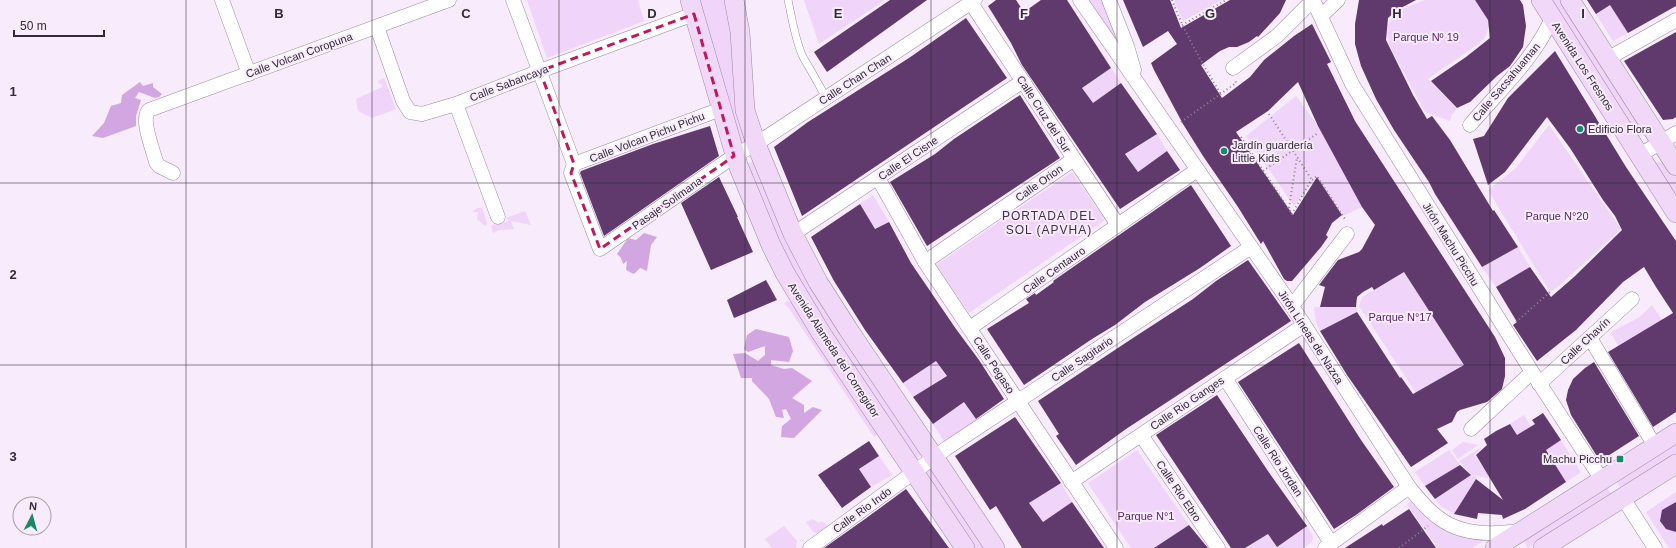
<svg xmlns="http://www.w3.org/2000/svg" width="1676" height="548" viewBox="0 0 1676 548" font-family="Arial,sans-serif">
<rect width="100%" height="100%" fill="#f7ebfc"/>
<g fill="#f0d4fa">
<polygon points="527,0 638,0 644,21 547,58"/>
<polygon points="696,0 728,0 747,142 740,145"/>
<polygon points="804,0 885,0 819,44"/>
<polygon points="1086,0 1103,0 1126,58"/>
<polygon points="1174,0 1222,0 1183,21"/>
<polygon points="1425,0 1475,0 1488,20 1489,26 1487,33 1484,39 1477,45 1428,79 1457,109 1452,114 1450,121 1425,112 1390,46 1387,33 1388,26 1395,12"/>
<polygon points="1548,0 1563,0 1644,133 1641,136 1637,136"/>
<polygon points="1610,5 1628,33 1613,41 1596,14"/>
<polygon points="1111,68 1121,83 1092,104 1082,88"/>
<polygon points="384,78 396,109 372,118 358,111 356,99 382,87 382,84 379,84 378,81"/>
<polygon points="1296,96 1318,126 1345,174 1377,154 1383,165 1362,207 1343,216 1317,177 1325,166 1294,206 1246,136"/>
<polygon points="1549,125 1621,229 1559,286 1550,292 1488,190 1516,168"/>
<polygon points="1157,134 1167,151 1138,172 1126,154"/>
<polygon points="1665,161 1676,177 1676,203 1655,166 1657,162"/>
<polygon points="753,162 757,164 921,452 920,456 917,458 910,455 782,254 746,167 748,163"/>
<polygon points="1072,172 1105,220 969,313 936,265"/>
<polygon points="873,195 889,222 875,229 860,204"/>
<polygon points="477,208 482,208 487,223 485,226 477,219 478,212 472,212"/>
<polygon points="525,211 531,225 511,221 514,229 500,230 493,233 491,226 500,221 502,223 509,221 506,218"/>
<polygon points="1518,247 1530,267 1496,287 1482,267"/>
<polygon points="1404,272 1464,365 1416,393 1359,306 1362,297"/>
<polygon points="787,301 794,303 880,433 874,437 788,307 784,304"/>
<polygon points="1652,305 1662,320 1618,346 1611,332 1640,317"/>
<polygon points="1314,307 1356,307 1357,312 1320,331 1316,322"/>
<polygon points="936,361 946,376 913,397 903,383"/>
<polygon points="964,402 976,420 944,441 933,424"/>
<polygon points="1524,415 1546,450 1561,440 1581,472 1566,482 1546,450 1532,458 1510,424"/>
<polygon points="1676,440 1676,456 1622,491 1615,479"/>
<polygon points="1463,442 1478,445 1458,459 1452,450"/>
<polygon points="1480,448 1481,449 1474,455 1490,477 1488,478 1472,475 1459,461"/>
<polygon points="1137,450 1189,525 1154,548 1131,548 1088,483"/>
<polygon points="1449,450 1460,465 1425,486 1415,472"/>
<polygon points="879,456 892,475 871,487 859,469"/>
<polygon points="929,469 934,470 988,548 972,548 925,479 926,472"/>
<polygon points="1471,475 1477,477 1455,514 1442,507 1435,499"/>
<polygon points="1061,483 1072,502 1043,522 1029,503"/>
<polygon points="1605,484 1613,496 1528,548 1522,538"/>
<polygon points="1676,492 1676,548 1669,548 1646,512"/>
<polygon points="1410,502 1412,502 1485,540 1472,548 1438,548 1407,504"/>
<polygon points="812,519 819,523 822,521 828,527 820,532 814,533 806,522"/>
<polygon points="784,526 797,541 796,548 772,548 765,539"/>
<polygon points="1307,526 1313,536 1312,542 1304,548 1245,548 1268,534 1277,547"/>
</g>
<g fill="#d2a7e1">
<polygon points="140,82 143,86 153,83 153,87 162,94 159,97 155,98 139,92 135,98 141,100 136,116 136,126 103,138 92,136 104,123 111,106 121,103 122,95"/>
<polygon points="644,233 657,237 651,245 647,271 640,268 634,274 626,270 627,261 623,264 621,258 617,254 628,238 636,240"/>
<polygon points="756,329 789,337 793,351 789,362 771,360 771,365 784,369 792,368 812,381 792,398 804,405 804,413 813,407 822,410 794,438 781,437 782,426 791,419 786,409 782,410 784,418 776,417 769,399 752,381 752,378 741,378 733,354 745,353 758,361 765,355 765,346 748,352 744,349 747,335"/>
</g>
<g fill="#603a6d">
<polygon points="890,0 927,0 827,72 814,52"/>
<polygon points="996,0 1016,0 1024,12 1041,0 1067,0 1111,68 1082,88 1093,103 1121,83 1157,134 1125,154 1138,172 1167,151 1180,170 1120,209 1022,65 1011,43 988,6"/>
<polygon points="1123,0 1170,0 1181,28 1230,0 1286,0 1280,13 1258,37 1257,36 1249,42 1237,47 1229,47 1220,51 1201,65 1222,98 1250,77 1264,60 1294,36 1312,24 1331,62 1327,64 1355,121 1495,337 1505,358 1505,376 1502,389 1487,402 1460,410 1457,412 1452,422 1437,429 1448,443 1411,467 1347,375 1320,331 1357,312 1400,378 1401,377 1413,394 1464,365 1404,272 1374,290 1372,287 1363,292 1357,297 1356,307 1320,307 1325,287 1319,285 1338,260 1359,252 1362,249 1375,225 1362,207 1318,126 1298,82 1268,111 1236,132 1293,215 1317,177 1342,215 1332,223 1326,235 1328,237 1321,247 1292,281 1287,281 1284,279 1263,241 1261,244 1238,207 1203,156 1183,124 1154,70 1151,63 1177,44 1168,31 1143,47"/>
<polygon points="1359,0 1416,0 1397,10 1388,18 1386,40 1413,95 1427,119 1432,116 1450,140 1493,211 1494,210 1518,247 1482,267 1435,194 1429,182 1394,130 1376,99 1361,66 1355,44 1355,24"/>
<polygon points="1475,0 1520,0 1523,5 1526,26 1523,47 1510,66 1497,76 1470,102 1457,108 1431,81 1466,57 1490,38 1488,20"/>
<polygon points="1587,0 1676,0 1676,6 1628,33 1610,5 1596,14"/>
<polygon points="966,18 1007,78 802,216 774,147 808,122 909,58"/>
<polygon points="1676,32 1676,117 1673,119 1663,120 1624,61"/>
<polygon points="1555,51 1626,167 1676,241 1676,412 1653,427 1608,352 1673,313 1656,287 1644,267 1623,282 1576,330 1537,361 1513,325 1517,322 1496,287 1530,267 1551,297 1574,277 1622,230 1615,216 1603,200 1570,148 1547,117 1505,172 1488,185 1473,139 1484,136 1508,98"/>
<polygon points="1020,95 1060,158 927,246 890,182 935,154 954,139"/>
<polygon points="710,126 719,156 604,236 580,173 581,171 653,144"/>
<polygon points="719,177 738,217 737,217 753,252 711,270 681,203"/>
<polygon points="1191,185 1231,246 1200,268 1145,302 1115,325 1092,339 1024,385 987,329 1029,303 1026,299 1035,293 1036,295 1054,282 1053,281"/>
<polygon points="860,204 875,229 889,222 911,263 956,329 979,360 1004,399 976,419 964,402 933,424 913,397 947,376 936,361 903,383 865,330 834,281 811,237"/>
<polygon points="1248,260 1291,321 1126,429 1076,465 1056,436 1059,434 1038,401 1133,338 1193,299 1216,281"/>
<polygon points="766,280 777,300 734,318 727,300"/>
<polygon points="1299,343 1361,440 1394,487 1356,515 1334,529 1238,382"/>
<polygon points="1594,362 1639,436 1600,461 1571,415 1566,400 1568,390 1573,379 1585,368"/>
<polygon points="1217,395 1270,474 1307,526 1277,547 1268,534 1245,548 1231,548 1156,435"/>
<polygon points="1543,413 1561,440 1546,450 1566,482 1525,509 1503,519 1502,515 1478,513 1477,519 1454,514 1476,479 1503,500 1476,455 1487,445 1484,439 1496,431 1510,424 1517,435 1535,424 1532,420"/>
<polygon points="1015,417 1061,483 1029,503 1043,522 1072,502 1104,548 1022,548 996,506 990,510 955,456"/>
<polygon points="869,441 879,456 859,469 871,487 842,508 818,475"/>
<polygon points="1460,465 1471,475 1435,499 1425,486"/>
<polygon points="906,489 949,548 824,548 865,519"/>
<polygon points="1676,502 1676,532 1666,529 1660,521 1662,510"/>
<polygon points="1409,509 1436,548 1345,548 1382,524 1383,526"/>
<polygon points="1189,525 1208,548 1154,548"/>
</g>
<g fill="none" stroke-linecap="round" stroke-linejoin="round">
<defs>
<path id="lane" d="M 788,0 C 792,18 795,40 803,57 C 811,71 819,84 826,98"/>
<g id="street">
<polyline points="222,0 249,74"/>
<polyline points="513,0 574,164"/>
<path d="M 1080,0 L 1292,306 L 1409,487 C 1418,498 1427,510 1439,518 C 1461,535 1492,535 1519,531"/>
<polyline points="1109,0 1127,46 1134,70"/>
<polyline points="1313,0 1352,84 1532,372 1602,480"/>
<polyline points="971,3 1118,225"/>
<polyline points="1321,16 1338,0"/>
<polyline points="377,27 403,101 410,112 422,114 456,104 540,71 694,14"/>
<polyline points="1607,59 1676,20"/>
<polyline points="1233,68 1277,36 1313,0"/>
<polyline points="456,104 498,217"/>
<path d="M 1470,125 C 1498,92 1535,58 1552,18"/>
<polyline points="1640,155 1676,133"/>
<polyline points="574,164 571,173 600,249 734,156 756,144 975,0"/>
<polyline points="574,164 721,109"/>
<path d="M 173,173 L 159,166 L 156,162 C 153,149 140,119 149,110 L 449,0"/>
<polyline points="878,178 925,262 1116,548"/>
<polyline points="793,234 1023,81"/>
<polyline points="925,262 1074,159"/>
<polyline points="1292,306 1347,234"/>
<polyline points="970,328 1197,170"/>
<polyline points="1590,338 1655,446"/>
<polyline points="1225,378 1331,543"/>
<polyline points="1539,384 1632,299"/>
<polyline points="1471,429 1532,372"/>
<polyline points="1141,435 1218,548"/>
<polyline points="1071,482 1304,325"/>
<polyline points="1623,498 1655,548"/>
<polyline points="810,548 947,448 1251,247"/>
<polyline points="1325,548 1409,487"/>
</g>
<g id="secondary">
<polyline points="690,0 738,165 771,245 785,273 821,333 965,548"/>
<polyline points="734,0 740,32 745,110 756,144 793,234 818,282 848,329 995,548"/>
<polyline points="1541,0 1676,213"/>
<polyline points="1570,0 1676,166"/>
<polyline points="1495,548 1676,433"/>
<polyline points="1543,548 1676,464"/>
</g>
</defs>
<use href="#lane" stroke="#9c89a3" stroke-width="8"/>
<use href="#street" stroke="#9c89a3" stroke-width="15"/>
<use href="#secondary" stroke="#9c89a3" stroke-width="20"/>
<g stroke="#8d8491" stroke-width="2" stroke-dasharray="1 3" stroke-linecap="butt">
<path d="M 1172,0 C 1185,33 1202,64 1221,94"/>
<polyline points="1182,25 1226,0"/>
<polyline points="1269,114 1312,180"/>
<polyline points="1181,122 1236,83 1235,79"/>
<polyline points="1241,137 1292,214 1310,182 1317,176 1345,219"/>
<polyline points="1263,171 1318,133"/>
<polyline points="1289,208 1297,157"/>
<polyline points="1516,322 1550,292"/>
<polyline points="1399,548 1428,526"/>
</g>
<use href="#lane" stroke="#fff" stroke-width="7"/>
<use href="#street" stroke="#fff" stroke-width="14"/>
<use href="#secondary" stroke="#f1d8f9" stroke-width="19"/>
</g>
<path fill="none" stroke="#c2185b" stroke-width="3" stroke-dasharray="8 5" stroke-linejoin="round" d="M 694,14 L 734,156 L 600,249 L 571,173 L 574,164 L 540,71 Z"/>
<path fill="none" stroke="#322a34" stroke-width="1" stroke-opacity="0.55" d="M 186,0 L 186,548M 372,0 L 372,548M 559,0 L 559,548M 745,0 L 745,548M 931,0 L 931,548M 1117,0 L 1117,548M 1304,0 L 1304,548M 1490,0 L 1490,548M 0,183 L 1676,183M 0,365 L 1676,365"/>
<g fill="#198867" stroke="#f7ebfc" stroke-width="1.5">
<circle cx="1580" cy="129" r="4"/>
<circle cx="1224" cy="151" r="4"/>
<rect x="1616" y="455" width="8" height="8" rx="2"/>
</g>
<g text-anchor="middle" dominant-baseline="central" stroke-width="4" stroke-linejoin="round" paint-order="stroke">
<g font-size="11" fill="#5a266a" stroke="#f7ebfc">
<text x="1426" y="37">Parque Nº 19</text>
<text x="1557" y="216">Parque N°20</text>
<text x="1400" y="317">Parque N°17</text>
<text x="1146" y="516">Parque N°1</text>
</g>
<g font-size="11" fill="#322a34" stroke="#f7ebfc">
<text transform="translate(299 55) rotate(-20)">Calle Volcan Coropuna</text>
<text transform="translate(1583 66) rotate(57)">Avenida Los Fresnos</text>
<text transform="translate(855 79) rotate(-33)">Calle Chan Chan</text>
<text transform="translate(1506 82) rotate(-50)">Calle Sacsahuaman</text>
<text transform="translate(509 83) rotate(-21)">Calle Sabancaya</text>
<text transform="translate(1044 114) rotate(57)">Calle Cruz del Sur</text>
<text transform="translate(647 137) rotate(-21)">Calle Volcan Pichu Pichu</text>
<text transform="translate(908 158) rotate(-34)">Calle El Cisne</text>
<text transform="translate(1039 183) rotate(-35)">Calle Orion</text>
<text transform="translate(667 203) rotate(-35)">Pasaje Solimana</text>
<text transform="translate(1451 244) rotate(58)">Jirón Machu Picchu</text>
<text transform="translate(1054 270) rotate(-35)">Calle Centauro</text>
<text transform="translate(1311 337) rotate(57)">Jirón Líneas de Nazca</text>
<text transform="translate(1585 341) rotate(-43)">Calle Chavín</text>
<text transform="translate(834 350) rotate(57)">Avenida Alameda del Corregidor</text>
<text transform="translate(1082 359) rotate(-34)">Calle Sagitario</text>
<text transform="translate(994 365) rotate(57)">Calle Pegaso</text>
<text transform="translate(1187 403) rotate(-34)">Calle Rio Ganges</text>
<text transform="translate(1278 461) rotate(57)">Calle Rio Jordan</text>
<text transform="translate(1179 491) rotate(56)">Calle Rio Ebro</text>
<text transform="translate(862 510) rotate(-36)">Calle Rio Indo</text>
</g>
<g font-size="11" fill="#322a34" stroke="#f7ebfc" text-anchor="start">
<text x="1588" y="129">Edificio Flora</text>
<text x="1232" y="145">Jardín guardería<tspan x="1232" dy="13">Little Kids</tspan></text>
<text x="1612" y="459" text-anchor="end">Machu Picchu</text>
</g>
<g font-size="12" letter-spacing="1" fill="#423147" stroke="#f7ebfc">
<text x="1049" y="216">PORTADA DEL<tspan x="1049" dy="14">SOL (APVHA)</tspan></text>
</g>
</g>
<g font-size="13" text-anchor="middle" font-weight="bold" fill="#322a34" stroke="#f7ebfc" stroke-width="4" stroke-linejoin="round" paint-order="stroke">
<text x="279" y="18">B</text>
<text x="466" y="18">C</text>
<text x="652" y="18">D</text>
<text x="838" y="18">E</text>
<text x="1024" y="18">F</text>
<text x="1210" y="18">G</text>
<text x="1397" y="18">H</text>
<text x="1583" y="18">I</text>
<text x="13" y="96">1</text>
<text x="13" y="279">2</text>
<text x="13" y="461">3</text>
</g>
<g transform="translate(32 516) rotate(6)"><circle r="19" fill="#f7ebfc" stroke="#a89eac"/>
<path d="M0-3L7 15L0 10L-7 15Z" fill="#198867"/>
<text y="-6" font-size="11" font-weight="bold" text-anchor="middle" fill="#322a34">N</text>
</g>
<path d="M14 30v6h90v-6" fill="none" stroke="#322a34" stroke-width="2"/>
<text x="20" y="30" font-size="12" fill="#322a34" stroke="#f7ebfc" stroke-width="3" paint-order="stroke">50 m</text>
</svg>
